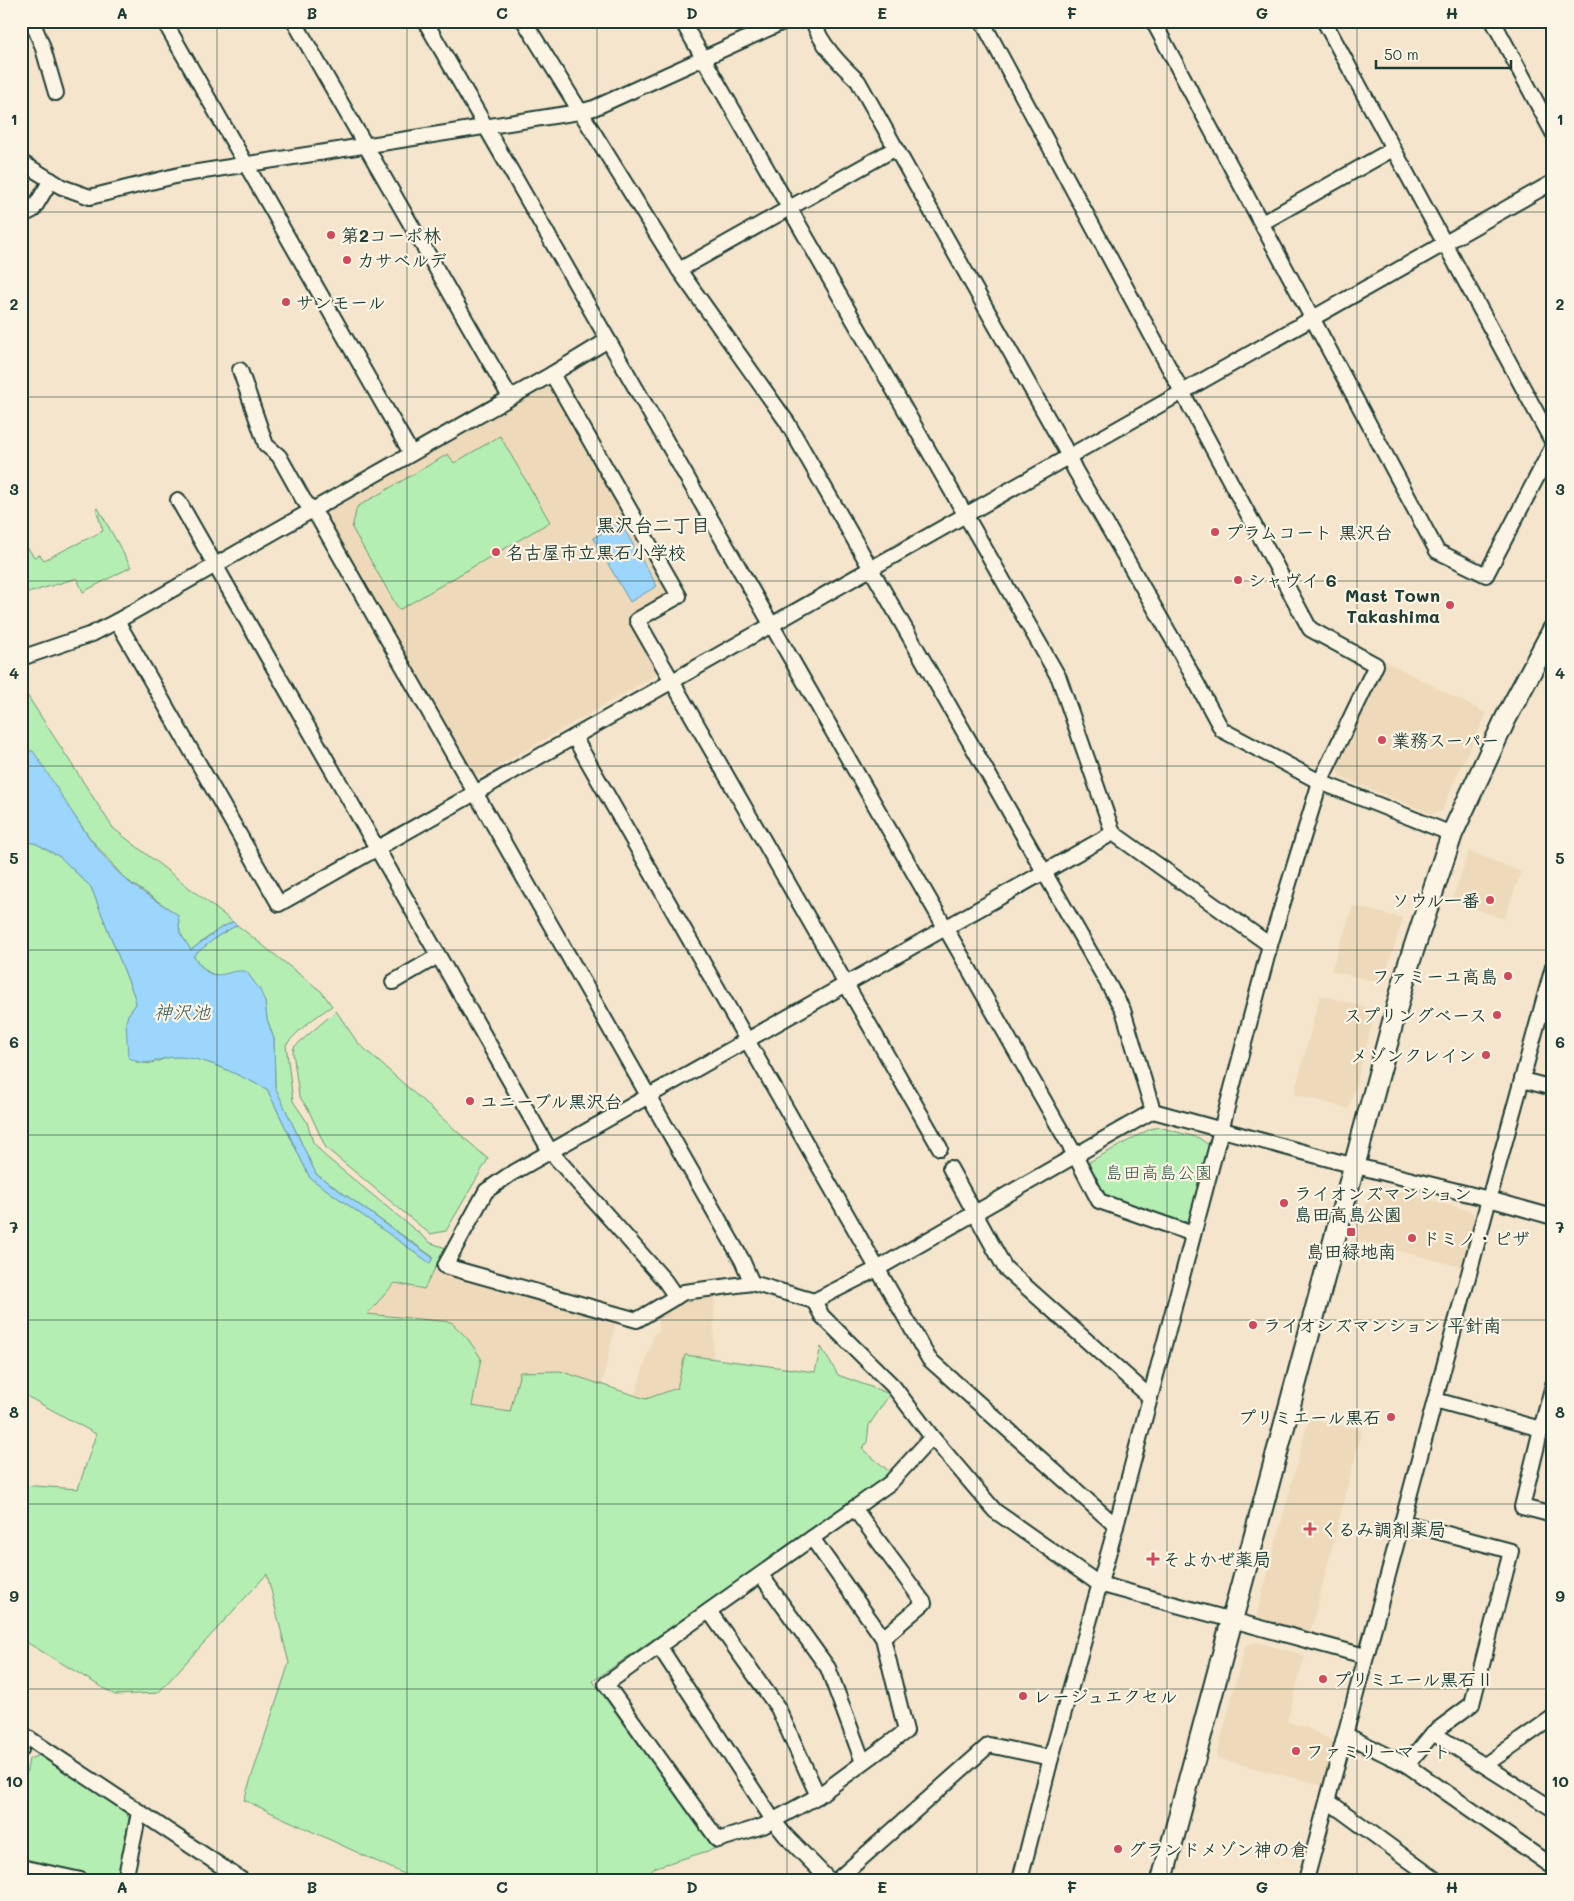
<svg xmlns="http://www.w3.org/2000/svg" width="1574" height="1901" viewBox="0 0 1574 1901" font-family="Mali,'Klee One',sans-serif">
<rect width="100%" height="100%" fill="#f4e5cc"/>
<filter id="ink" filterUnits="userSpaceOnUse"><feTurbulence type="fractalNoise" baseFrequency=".02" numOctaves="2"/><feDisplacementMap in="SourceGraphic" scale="10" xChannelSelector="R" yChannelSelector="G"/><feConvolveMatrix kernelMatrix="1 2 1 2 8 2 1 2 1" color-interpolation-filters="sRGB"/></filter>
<g filter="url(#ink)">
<g fill="#eedabb">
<polygon points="544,386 554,389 667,586 664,595 628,617 658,668 655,676 481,776 471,773 325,517 327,508"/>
<polygon points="1387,662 1487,714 1460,768 1442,811 1432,814 1340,777 1336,768"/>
<polygon points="1469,851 1521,872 1504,919 1452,900"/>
<polygon points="1353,906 1403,918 1383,983 1331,971"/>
<polygon points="1320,995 1376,1010 1349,1109 1294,1094"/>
<polygon points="1377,1185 1471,1211 1476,1221 1465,1268 1357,1240 1370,1190"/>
<polygon points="433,1271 616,1322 602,1385 562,1372 510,1412 471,1406 481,1358 367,1314 395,1283 424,1289"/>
<polygon points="715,1296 713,1359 685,1355 677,1388 646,1399 635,1395 654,1334 660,1331 657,1317 685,1301"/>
<polygon points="1309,1418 1362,1430 1310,1634 1261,1622 1257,1613"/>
<polygon points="1256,1642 1305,1655 1287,1722 1306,1727 1336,1743 1325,1786 1216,1758 1245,1646"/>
</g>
<g fill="#b5eeb2" stroke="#6a9673">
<polygon points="500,436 550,522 399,610 352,528 357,507 448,454 454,463"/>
<polygon points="98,508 131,567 83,592 77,578 28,593 21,572 21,545 27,547 34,557 40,555 44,560 103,531 96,509"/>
<polygon points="21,693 27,695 113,828 233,922 219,929 191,950 180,933 178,915 124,878 90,838 29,751 21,735"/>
<path d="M 21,840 L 37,844 L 60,857 L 91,887 L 135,998 L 136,1004 L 128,1015 L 136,1062 C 141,1063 147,1064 152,1063 C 160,1061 166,1057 174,1057 C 206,1056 239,1076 267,1089 L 310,1178 L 430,1263 L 433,1257 L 316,1174 L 275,1087 L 274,1039 L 267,1019 L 265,1002 L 221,976 C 207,975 201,966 193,955 L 218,936 L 237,925 L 322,992 L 332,1006 C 315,1017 299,1029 286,1045 L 293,1101 L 307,1122 L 313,1142 L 325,1156 L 431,1243 L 446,1248 L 424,1289 L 395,1283 L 367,1314 L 451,1322 L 468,1339 L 481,1358 L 472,1406 L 510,1412 L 520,1372 L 560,1371 L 646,1399 L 677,1388 L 685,1355 L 815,1372 L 821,1347 L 838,1375 L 890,1394 L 869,1425 L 867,1442 L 862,1449 L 890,1472 L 884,1479 L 593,1681 L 714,1849 L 656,1867 L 641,1880 L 417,1880 L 244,1800 L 289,1663 L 267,1574 L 158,1693 L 115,1695 L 21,1639 L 21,1485 L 78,1489 L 96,1434 L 21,1393 Z"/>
<polygon points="336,1011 358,1043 488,1159 446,1231 430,1234 326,1148 308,1109 299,1096 293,1052 294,1047"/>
<polygon points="1159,1127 1199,1138 1209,1145 1191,1220 1179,1223 1103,1196 1089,1162 1150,1129"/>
<polygon points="40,1755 126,1811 129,1820 117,1878 113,1880 104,1880 21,1861 21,1801 29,1759"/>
</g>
<g fill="#9cd6fc" stroke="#6a99ac">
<polygon points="620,522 657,586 630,602 593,538"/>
<path d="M 21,735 L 29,751 L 33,751 C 60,791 89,846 124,878 C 140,892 161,903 178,915 L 180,933 L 191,950 L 219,929 L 233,922 L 237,925 L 218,936 L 193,956 C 206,973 210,979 232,972 C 238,971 242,970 247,972 L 260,990 L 265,1002 L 267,1019 L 274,1039 L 275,1087 L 316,1174 L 433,1258 L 430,1263 L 310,1178 L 267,1089 C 239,1076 207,1057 176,1057 C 156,1057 148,1070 128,1057 L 126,1022 L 128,1015 L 136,1004 L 135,998 L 91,887 L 60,857 L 37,844 L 21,840 Z"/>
</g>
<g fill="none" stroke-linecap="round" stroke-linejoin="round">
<defs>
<g id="street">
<polyline points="32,21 42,45 56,93"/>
<polyline points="164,21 411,453"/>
<polyline points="294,21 510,397"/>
<polyline points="425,21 945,927 1075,1155 1099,1201 1193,1234"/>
<polyline points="524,21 679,270 787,422 1123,1010 1153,1111"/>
<polyline points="682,21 1059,678 1113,833 1270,945"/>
<path d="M 813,21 C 821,45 840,64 858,81 L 1064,447 L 1075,470 L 1176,645 L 1222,730 L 1320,782 L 1452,834"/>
<polyline points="982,21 1310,629 1376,665 1320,782 1270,945 1116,1526 1051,1758 1020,1880"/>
<polyline points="1153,21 1437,551 1486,575 1553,446"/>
<polyline points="1324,21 1553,443"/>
<polyline points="1493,21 1553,133"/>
<polyline points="21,162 62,187 90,197 179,175 579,112 594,108 785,21"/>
<polyline points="21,216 33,210 51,180"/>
<polyline points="1262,223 1393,149"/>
<polyline points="679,270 896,148"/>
<polyline points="240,370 266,445 279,456 303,499 319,519 742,1260 752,1283"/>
<polyline points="552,374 679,596 637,620 940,1148"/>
<polyline points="178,500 550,1151 665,1281 676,1297"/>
<polyline points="117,621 279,904 1553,182"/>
<polyline points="21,658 92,634 117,621 552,374 608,340"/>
<polyline points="574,737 929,1359 1116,1526"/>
<polyline points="1113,833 509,1175 486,1191 445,1266 637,1320 684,1292 752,1283 814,1301 877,1269 1153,1111 1336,1161 1489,1199 1553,967"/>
<polyline points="393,982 438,956"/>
<polyline points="1522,1080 1553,1088"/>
<polyline points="950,1168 1005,1268 1150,1397"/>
<polyline points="814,1301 822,1316 893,1386 932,1437 995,1511 1099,1584 1365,1656"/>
<polyline points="1435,1400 1541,1429 1553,1385"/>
<polyline points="1541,1429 1522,1507 1553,1515"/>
<polyline points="854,1508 924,1603 883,1638"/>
<polyline points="1402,1522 1511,1551 1472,1704 1433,1733 1407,1765"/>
<polyline points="761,1575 828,1668 863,1762"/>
<polyline points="709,1611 778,1708 818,1796"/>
<polyline points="659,1646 606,1684 718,1840 763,1826 818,1796 906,1731 883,1638 812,1538"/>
<polyline points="1433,1733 1553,1809"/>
<polyline points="21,1735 24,1735 242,1880"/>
<polyline points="1346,1735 1407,1765 1553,1867"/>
<polyline points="21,1750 24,1735"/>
<polyline points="1485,1765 1553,1717"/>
<polyline points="1328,1801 1436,1880"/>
<polyline points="21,1867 81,1880"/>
<polyline points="125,1880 139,1813"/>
<polyline points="829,1880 785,1835 773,1820 659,1646 890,1483 932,1437"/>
<polyline points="837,1880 989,1745 1051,1758"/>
<polyline points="1306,1880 1489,1199 1553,1217"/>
</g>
<polyline id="secondary" points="1162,1880 1408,966 1452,834 1506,718 1553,630"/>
</defs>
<use href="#street" stroke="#1f3d34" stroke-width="18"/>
<use href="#secondary" stroke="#1f3d34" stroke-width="24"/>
<use href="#street" stroke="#fcf5e5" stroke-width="14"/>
<use href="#secondary" stroke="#fcf5e5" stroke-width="20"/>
</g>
</g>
<path fill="none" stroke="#1f3d34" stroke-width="1" stroke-opacity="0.55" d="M 217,21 L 217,1880M 407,21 L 407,1880M 597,21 L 597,1880M 787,21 L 787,1880M 977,21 L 977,1880M 1167,21 L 1167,1880M 1357,21 L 1357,1880M 21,212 L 1553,212M 21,397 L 1553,397M 21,581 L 1553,581M 21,766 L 1553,766M 21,950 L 1553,950M 21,1135 L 1553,1135M 21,1320 L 1553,1320M 21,1504 L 1553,1504M 21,1689 L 1553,1689"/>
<g fill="#d1495b" stroke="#fcf5e5" stroke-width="2">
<circle cx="331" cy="235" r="5"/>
<circle cx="347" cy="260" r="5"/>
<circle cx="286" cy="302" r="5"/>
<circle cx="1215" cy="532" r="5"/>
<circle cx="496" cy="552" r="5"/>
<circle cx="1238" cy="580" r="5"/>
<circle cx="1450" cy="605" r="5"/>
<circle cx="1382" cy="740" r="5"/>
<circle cx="1490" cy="900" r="5"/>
<circle cx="1508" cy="976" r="5"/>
<circle cx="1497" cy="1015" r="5"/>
<circle cx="1486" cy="1055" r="5"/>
<circle cx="470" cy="1101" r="5"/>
<circle cx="1284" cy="1203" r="5"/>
<rect x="1346" y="1227" width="10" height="10" rx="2.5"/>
<circle cx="1412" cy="1238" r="5"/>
<circle cx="1253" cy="1325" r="5"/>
<circle cx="1391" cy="1417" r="5"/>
<path d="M1307.5 1521.5h5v5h5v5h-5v5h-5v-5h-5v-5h5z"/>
<path d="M1150.5 1551.5h5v5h5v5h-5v5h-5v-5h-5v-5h5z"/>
<circle cx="1323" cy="1679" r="5"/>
<circle cx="1023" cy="1696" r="5"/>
<circle cx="1296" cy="1751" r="5"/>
<circle cx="1118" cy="1849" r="5"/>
</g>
<g text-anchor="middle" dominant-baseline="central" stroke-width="4.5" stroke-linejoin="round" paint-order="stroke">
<g font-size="18" font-weight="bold" fill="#1f3d34" stroke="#fcf5e5" text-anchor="start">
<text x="341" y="235">第2コーポ林</text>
<text x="357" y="260">カサベルデ</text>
<text x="296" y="302">サンモール</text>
<text x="1225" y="532">プラムコート 黒沢台</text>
<text x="506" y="552">名古屋市立黒石小学校</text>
<text x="1248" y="580">シャヴイ 6</text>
<text x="1440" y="595" text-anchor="end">Mast Town<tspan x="1440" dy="21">Takashima</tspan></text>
<text x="1392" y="740">業務スーパー</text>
<text x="1480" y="900" text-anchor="end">ソウル一番</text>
<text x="1498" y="976" text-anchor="end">ファミーユ高島</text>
<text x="1487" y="1015" text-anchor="end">スプリングベース</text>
<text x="1476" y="1055" text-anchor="end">メゾンクレイン</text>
<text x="480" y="1101">ユニーブル黒沢台</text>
<text x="1294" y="1193">ライオンズマンション<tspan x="1294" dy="21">島田高島公園</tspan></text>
<text x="1422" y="1238">ドミノ・ピザ</text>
<text x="1351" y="1251" text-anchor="middle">島田緑地南</text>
<text x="1263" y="1325">ライオンズマンション 平針南</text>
<text x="1381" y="1417" text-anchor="end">プリミエール黒石</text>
<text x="1320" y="1529">くるみ調剤薬局</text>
<text x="1163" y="1559">そよかぜ薬局</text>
<text x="1333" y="1679">プリミエール黒石Ⅱ</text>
<text x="1033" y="1696">レージュエクセル</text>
<text x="1306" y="1751">ファミリーマート</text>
<text x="1128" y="1849">グランドメゾン神の倉</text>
</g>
<g font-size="18" fill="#365847" stroke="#fcf5e5">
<text x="1159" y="1172">島田高島公園</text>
</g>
<g font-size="19" font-weight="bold" fill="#1f3d34" stroke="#fcf5e5">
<text x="653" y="524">黒沢台二丁目</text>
</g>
<g font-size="19" font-style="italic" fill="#385c5c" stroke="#fcf5e5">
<text x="182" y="1011">神沢池</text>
</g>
</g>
<rect width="1574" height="1901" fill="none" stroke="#fcf5e5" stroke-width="55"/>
<path d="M1376 60v8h135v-8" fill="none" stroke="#1f3d34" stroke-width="2.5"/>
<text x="1384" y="60" font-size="15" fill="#1f3d34" stroke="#fcf5e5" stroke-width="4" paint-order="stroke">50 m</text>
<rect x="28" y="28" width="1518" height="1846" fill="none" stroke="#1f3d34" stroke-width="2"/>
<g font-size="16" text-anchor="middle" font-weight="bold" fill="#1f3d34">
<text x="122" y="19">A</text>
<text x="312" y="19">B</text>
<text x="502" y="19">C</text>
<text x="692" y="19">D</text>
<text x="882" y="19">E</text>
<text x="1072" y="19">F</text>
<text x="1262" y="19">G</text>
<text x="1452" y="19">H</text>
<text x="14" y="125">1</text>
<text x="1560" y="125">1</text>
<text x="14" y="310">2</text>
<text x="1560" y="310">2</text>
<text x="14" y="495">3</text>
<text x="1560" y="495">3</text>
<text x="14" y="679">4</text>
<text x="1560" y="679">4</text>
<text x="14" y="864">5</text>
<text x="1560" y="864">5</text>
<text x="14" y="1048">6</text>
<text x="1560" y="1048">6</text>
<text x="14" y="1233">7</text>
<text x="1560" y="1233">7</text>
<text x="14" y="1418">8</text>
<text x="1560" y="1418">8</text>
<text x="14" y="1602">9</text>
<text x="1560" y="1602">9</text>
<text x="14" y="1787">10</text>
<text x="1560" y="1787">10</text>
<text x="122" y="1893">A</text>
<text x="312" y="1893">B</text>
<text x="502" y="1893">C</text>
<text x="692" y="1893">D</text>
<text x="882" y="1893">E</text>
<text x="1072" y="1893">F</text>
<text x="1262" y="1893">G</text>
<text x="1452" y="1893">H</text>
</g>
</svg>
